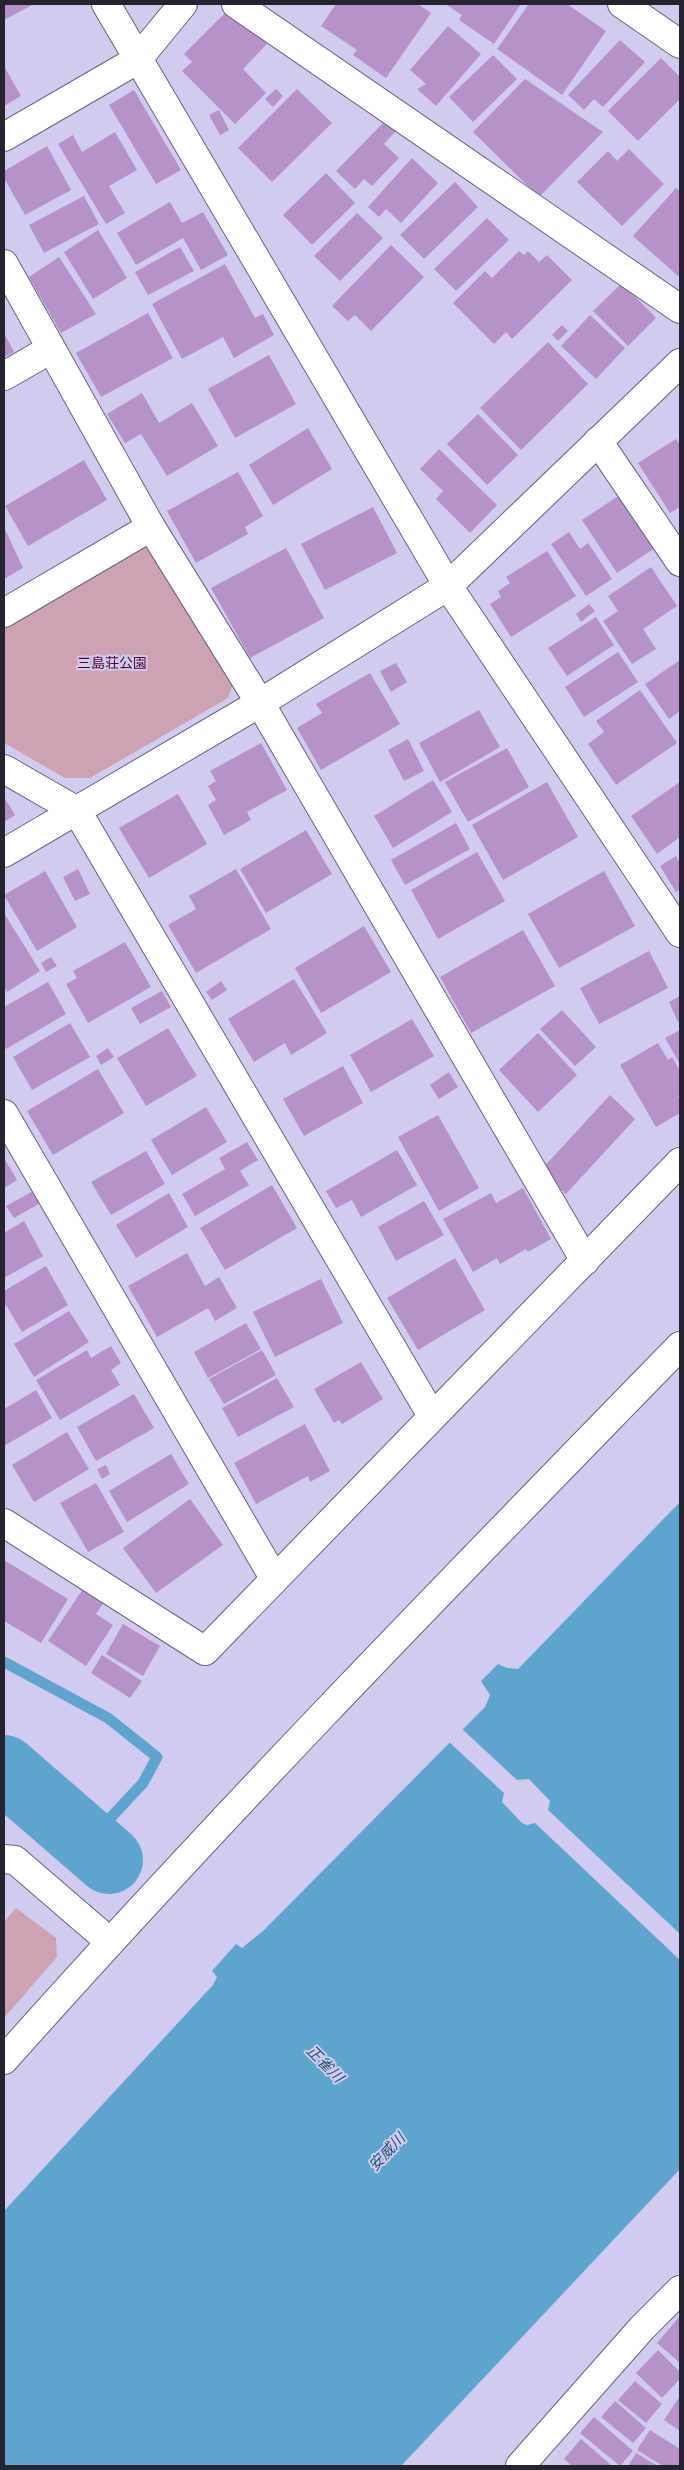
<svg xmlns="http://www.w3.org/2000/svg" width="684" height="2470" viewBox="0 0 684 2470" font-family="Overpass,'Noto Sans JP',sans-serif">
<rect width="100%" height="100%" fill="#d2cbf0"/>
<g fill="#cfa2b3">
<polygon points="145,544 159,556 234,682 228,698 90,778 65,778 4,743 4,626"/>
<polygon points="16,1908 56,1938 57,1957 4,2018 4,1922"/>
</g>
<polygon fill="#5da5cd" points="680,1502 680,2169 401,2466 4,2466 4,2211 213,1985 217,1977 212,1971 236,1944 242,1948 264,1930 485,1707 490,1695 481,1681 498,1664 507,1668 518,1669"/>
<polygon fill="#d2cbf0" points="461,1728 517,1780 529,1779 550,1801 548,1810 680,1934 680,1960 535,1823 527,1825 522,1823 502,1802 504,1793 448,1741"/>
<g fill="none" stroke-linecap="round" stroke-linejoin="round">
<polyline stroke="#5da5cd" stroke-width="11" points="4,1662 108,1718 157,1757 143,1783 88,1842"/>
<polyline stroke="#5da5cd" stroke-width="68" points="4,1769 109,1860"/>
</g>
<g fill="#b791ca">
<polygon points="4,4 34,4 4,20"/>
<polygon points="336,4 418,4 431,13 386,78 353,55 357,50 321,26"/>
<polygon points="445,4 521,4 494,44 459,20 462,15"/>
<polygon points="529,4 567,4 606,31 562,95 497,49"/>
<polygon points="230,8 267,44 243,69 266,93 235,124 182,71 192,62 184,54"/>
<polygon points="448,26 481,54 436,106 417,89 426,84 410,70"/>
<polygon points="620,40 645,62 603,107 594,99 584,110 568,95"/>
<polygon points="493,55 517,79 473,122 449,97"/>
<polygon points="661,58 680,77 680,99 638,141 608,111"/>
<polygon points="4,66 21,96 4,106"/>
<polygon points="525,79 603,132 539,197 473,132"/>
<polygon points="276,89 283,96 273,107 265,99"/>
<polygon points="297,89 332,123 272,182 238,148"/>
<polygon points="134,90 181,170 156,184 109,105"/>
<polygon points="219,110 229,130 220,135 209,115"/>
<polygon points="385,121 396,131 384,144 399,158 372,186 364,179 355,189 336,171"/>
<polygon points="115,132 137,170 109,186 125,213 106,224 58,144 73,135 82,152"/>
<polygon points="47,146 71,190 25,215 4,178 4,171"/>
<polygon points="629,149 664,184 622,226 577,182 608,151 617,161"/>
<polygon points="412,158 438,183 401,223 386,209 379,217 368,207"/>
<polygon points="326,173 355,203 312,245 283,215"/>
<polygon points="455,182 478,207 424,259 400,235"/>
<polygon points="676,188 680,191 680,274 678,276 633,236"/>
<polygon points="84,196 99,224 44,253 29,225"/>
<polygon points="170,202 182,223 203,212 228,255 201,270 183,238 136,265 117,233"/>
<polygon points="357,213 383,238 340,281 314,256"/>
<polygon points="487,218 509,240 456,291 434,269"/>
<polygon points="98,230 127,278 93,299 64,252"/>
<polygon points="391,245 424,277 371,331 355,315 348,321 332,306"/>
<polygon points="180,247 194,271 148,295 135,272"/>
<polygon points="519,251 524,255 528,251 539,262 547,255 572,280 512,339 506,332 494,344 453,303 485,271 492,278"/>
<polygon points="59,257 96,314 61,333 29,277"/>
<polygon points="225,264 255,318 263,314 274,335 234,358 223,337 182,359 152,304"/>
<polygon points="622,283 656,318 628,346 593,311"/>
<polygon points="148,313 173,358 101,397 76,353"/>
<polygon points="590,315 625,348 596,379 561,346"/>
<polygon points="562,325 568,331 558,341 552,335"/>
<polygon points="4,333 14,352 4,357"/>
<polygon points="548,342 588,384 521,450 480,408"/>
<polygon points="269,355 296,404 235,438 208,389"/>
<polygon points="142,393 159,423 192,403 218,446 167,476 141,434 125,443 107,414"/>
<polygon points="478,414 518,455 487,485 447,444"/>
<polygon points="308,428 332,469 273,505 249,465"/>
<polygon points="676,439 680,445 680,507 670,513 638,463"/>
<polygon points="439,449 497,505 470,533 436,499 443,491 420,469"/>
<polygon points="84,460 107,500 28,546 5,506"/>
<polygon points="238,472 263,516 245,527 248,534 196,563 167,511"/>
<polygon points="620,495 655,548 617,573 582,520"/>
<polygon points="373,507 397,553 325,590 301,544"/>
<polygon points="4,527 23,568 4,579"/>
<polygon points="569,532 580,549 588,543 612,579 586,596 551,544"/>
<polygon points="286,548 324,618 250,658 211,588"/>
<polygon points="547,551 576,596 511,637 490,604 501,597 498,591 510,583 506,577"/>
<polygon points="651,567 677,606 643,629 656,649 632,664 603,621 618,611 608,596"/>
<polygon points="589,604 595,611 581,622 576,614"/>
<polygon points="596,617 614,645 567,676 548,648"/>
<polygon points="618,652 638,682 584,717 565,687"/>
<polygon points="680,660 680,711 669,719 645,684"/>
<polygon points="396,663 407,682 391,692 380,671"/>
<polygon points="370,673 400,724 321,770 297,728 322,713 316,704"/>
<polygon points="640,690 677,743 616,785 588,744 604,732 596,721"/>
<polygon points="479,710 500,747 440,782 419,743"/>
<polygon points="408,739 424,771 404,781 388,750"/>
<polygon points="261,743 287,790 247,812 251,820 224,835 208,805 216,800 208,786 216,781 210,771"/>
<polygon points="507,748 529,787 468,822 445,782"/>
<polygon points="433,780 452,812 393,848 374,816"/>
<polygon points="547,782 578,837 503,880 472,825"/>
<polygon points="680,782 680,837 657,854 631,816"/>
<polygon points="178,794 207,844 149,878 119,828"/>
<polygon points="4,797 15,815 4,822"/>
<polygon points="456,823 470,849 405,885 391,860"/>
<polygon points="306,830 332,874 266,913 240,869"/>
<polygon points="477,852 505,901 438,939 411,890"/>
<polygon points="676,856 680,863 680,889 676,892 660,866"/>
<polygon points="78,869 90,894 75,901 63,877"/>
<polygon points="236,869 271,929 196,973 168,925 196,909 189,896"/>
<polygon points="45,871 77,927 37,951 4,895"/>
<polygon points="604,871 635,926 559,968 528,914"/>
<polygon points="4,913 40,971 7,992 4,987"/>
<polygon points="364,926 391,972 321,1013 295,968"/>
<polygon points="523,930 555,986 471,1033 440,977"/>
<polygon points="125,942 151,987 88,1023 66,984 77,978 73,971"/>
<polygon points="649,951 668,988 599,1024 580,988"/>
<polygon points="51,957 57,966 46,972 41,963"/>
<polygon points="294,979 327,1033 291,1055 285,1043 254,1062 228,1019"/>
<polygon points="221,981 227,990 212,1000 206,992"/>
<polygon points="48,982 66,1014 6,1049 4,1044 4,1007"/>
<polygon points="162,991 171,1007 140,1024 131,1008"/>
<polygon points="680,996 680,1021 678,1022 669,1002"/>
<polygon points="562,1010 596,1047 575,1066 540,1029"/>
<polygon points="412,1019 434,1056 371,1092 350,1055"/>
<polygon points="70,1023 90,1057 32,1090 13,1057"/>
<polygon points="168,1028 197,1076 146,1106 117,1058"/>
<polygon points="680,1030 680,1064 665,1038"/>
<polygon points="538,1033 577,1075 538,1112 499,1070"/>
<polygon points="658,1043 668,1060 672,1057 680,1071 680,1095 678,1096 680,1100 680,1113 656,1127 620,1065"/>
<polygon points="108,1048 114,1057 101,1065 96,1056"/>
<polygon points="343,1066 363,1103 304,1136 283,1099"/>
<polygon points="98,1069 124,1113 53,1155 27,1111"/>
<polygon points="449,1072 458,1087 439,1099 430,1085"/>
<polygon points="610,1095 635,1119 566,1194 541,1170"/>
<polygon points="206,1107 227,1142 172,1175 151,1140"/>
<polygon points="438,1115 479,1188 439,1211 398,1137"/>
<polygon points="247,1142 258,1160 240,1171 249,1185 195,1216 182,1194 225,1169 219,1158"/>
<polygon points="397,1150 417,1185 361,1217 352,1200 336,1208 326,1191"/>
<polygon points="146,1151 165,1184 111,1215 91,1182"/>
<polygon points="4,1158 17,1180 4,1188"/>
<polygon points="272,1185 297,1228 225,1270 200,1228"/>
<polygon points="523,1188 551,1239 528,1252 526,1249 500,1264 497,1258 473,1272 443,1219 491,1193 496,1203"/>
<polygon points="35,1190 42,1202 14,1218 6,1206"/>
<polygon points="169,1193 188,1227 136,1258 116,1225"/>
<polygon points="424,1201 444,1235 396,1261 378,1227"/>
<polygon points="24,1221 43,1256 4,1278 4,1233"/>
<polygon points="187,1253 205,1286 219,1277 237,1308 215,1321 208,1308 157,1337 128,1286"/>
<polygon points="455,1258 485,1310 418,1350 387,1298"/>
<polygon points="46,1266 68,1305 22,1332 6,1305 4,1306 4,1291"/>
<polygon points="321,1279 343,1323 275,1357 253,1312"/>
<polygon points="69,1311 89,1342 34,1377 14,1344"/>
<polygon points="246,1323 261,1349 208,1378 194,1352"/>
<polygon points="111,1346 121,1363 111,1370 120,1385 60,1420 36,1380 87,1350 91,1358"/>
<polygon points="262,1350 276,1375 224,1404 209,1379"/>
<polygon points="361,1362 383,1399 342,1424 339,1420 334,1423 314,1389"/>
<polygon points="277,1378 294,1407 238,1437 222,1408"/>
<polygon points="36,1390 52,1418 4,1446 4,1409"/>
<polygon points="134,1394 154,1428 96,1461 77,1427"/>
<polygon points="305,1424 330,1471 310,1482 308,1476 256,1504 234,1463"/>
<polygon points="67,1432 89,1469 34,1502 12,1465"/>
<polygon points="171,1454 189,1484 127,1522 109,1491"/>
<polygon points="106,1465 110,1474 102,1479 97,1469"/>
<polygon points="96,1483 124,1532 88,1552 60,1503"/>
<polygon points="190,1499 223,1545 156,1593 123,1548"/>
<polygon points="4,1560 68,1599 41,1643 4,1621"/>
<polygon points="83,1589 104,1602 96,1614 113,1625 86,1666 48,1641"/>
<polygon points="123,1624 160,1646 143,1676 106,1654"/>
<polygon points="102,1655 142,1681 130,1698 91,1673"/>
<polygon points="680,2316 680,2363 657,2343"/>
<polygon points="658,2350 680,2372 680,2379 662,2398 636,2373"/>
<polygon points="635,2381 662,2404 646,2423 618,2400"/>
<polygon points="680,2396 680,2431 664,2420"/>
<polygon points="615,2401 646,2428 633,2443 601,2417"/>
<polygon points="594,2417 633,2451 620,2466 580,2433"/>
<polygon points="650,2430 680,2449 680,2466 663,2466 637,2450"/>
<polygon points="581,2439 612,2466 572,2466 564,2459"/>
<polygon points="636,2453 658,2466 628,2466"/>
</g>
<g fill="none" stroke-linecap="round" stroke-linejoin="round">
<defs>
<g id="minor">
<polyline points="106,4 448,586 680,933"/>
<polyline points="236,4 680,309"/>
<polyline points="4,137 137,60 183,4"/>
<polyline points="4,264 151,527 260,703 585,1261"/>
<polyline points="4,376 51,349"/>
<polyline points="598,441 680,562"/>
<polyline points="4,613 151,527"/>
<polyline points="4,769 77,811 432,1416"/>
<polyline points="4,853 260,703 448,586 680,363"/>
<polyline points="4,1114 274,1578"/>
<polyline points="4,1523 205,1651 680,1162"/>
<polyline points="4,1859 15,1860 109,1941"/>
<path d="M 4,2060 C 222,1815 451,1581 680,1346"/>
<polyline points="520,2466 642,2328 680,2290"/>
</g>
<polyline id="secondary" points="622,4 680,44"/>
</defs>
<use href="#minor" stroke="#686182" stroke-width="30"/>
<use href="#secondary" stroke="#686182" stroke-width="30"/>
<use href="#minor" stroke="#fff" stroke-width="28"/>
<use href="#secondary" stroke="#fff" stroke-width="28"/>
</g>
<g text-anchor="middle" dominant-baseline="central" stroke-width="4" stroke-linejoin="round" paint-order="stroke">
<g font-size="14" fill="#54002f" stroke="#d2cbf0">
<text x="112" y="664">三島荘公園</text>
</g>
<g font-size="15" font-style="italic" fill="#19526d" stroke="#d2cbf0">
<text transform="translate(324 2065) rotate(45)">正雀川</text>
<text transform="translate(388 2153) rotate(-47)">安威川</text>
</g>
</g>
<rect width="684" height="2470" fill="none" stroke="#262331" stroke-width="10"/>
</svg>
